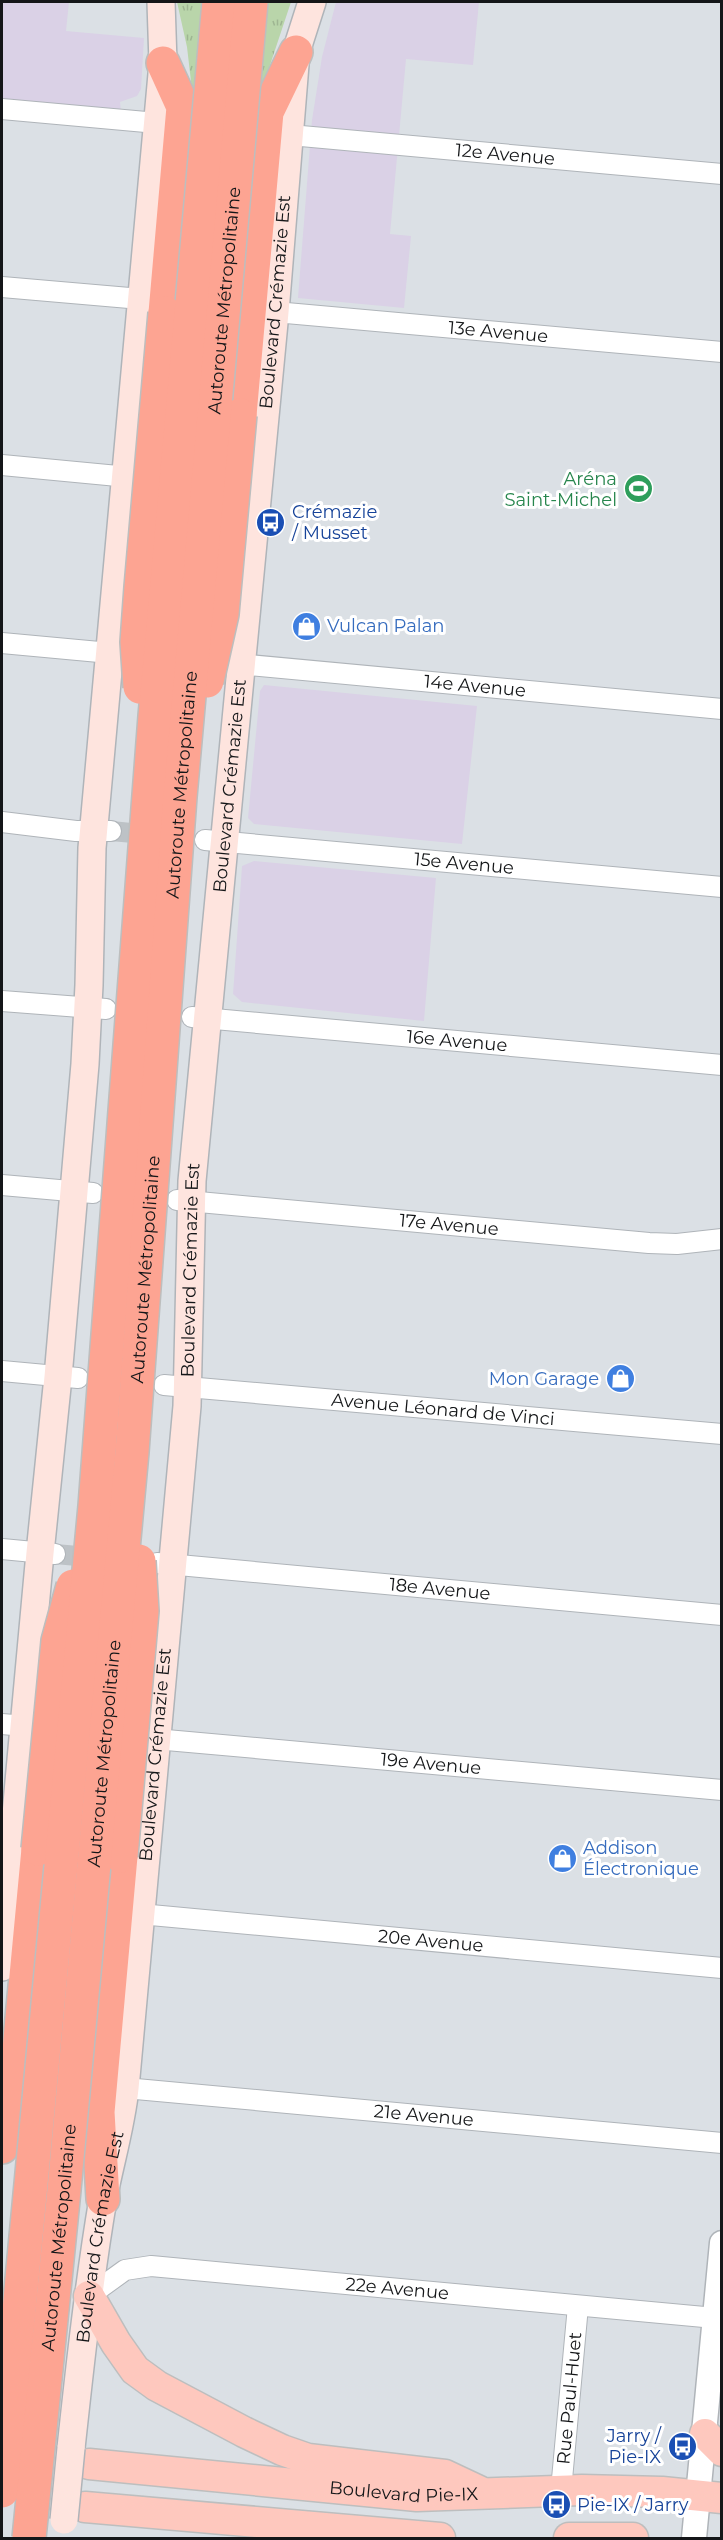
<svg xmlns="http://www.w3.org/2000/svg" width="723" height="2540" viewBox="0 0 723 2540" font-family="Montserrat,sans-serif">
<defs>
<pattern id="grass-tufts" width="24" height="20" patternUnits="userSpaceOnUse" patternTransform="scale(1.5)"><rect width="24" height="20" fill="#b9d5aa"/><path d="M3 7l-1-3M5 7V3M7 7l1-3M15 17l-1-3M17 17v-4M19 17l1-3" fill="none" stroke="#9eb692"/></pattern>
</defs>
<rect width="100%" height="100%" fill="#dbe0e5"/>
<g fill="#dad1e6">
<polygon points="2,2 69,2 66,31 144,38 141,89 137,96 120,102 121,112 2,101"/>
<polygon points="336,2 479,2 473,65 406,59 390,234 411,236 404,308 298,298 312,120 322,57"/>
<polygon points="264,685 477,706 462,844 254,824 248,818 260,691"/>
<polygon points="254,861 436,878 424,1021 242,1002 233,994 242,866"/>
</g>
<g fill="url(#grass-tufts)">
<polygon points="177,2 204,2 194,107 187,47"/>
<polygon points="267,2 291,2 259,98"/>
</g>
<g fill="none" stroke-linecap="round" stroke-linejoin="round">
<g stroke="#bdc2c6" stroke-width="20" stroke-dasharray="20 10" stroke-linecap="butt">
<polyline points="111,831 205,840"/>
<polyline points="55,1554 100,1558"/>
</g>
<defs>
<g id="minor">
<polyline points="2,109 157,123"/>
<path id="s1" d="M 290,135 L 722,174"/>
<polyline points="2,287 141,299"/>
<path id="s2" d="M 275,312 L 722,352"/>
<polyline points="2,465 139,478"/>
<polyline points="2,643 121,654"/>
<path id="s3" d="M 228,663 L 722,709"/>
<polyline points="2,822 76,831 111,831"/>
<path id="s4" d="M 205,840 L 722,887"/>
<polyline points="2,1001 106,1009"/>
<path id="s5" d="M 192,1017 L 722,1065"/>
<polyline points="2,1185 93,1193"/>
<path id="s6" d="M 177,1200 L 649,1243 L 677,1244 L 722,1239"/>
<polyline points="2,1371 78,1378"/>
<path id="s7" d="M 164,1385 L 722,1434"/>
<polyline points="2,1549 55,1554"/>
<path id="s8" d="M 157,1563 L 722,1615"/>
<polyline points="2,1724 36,1727"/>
<path id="s9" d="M 144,1738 L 722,1790"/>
<path id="s10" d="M 140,1914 L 722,1968"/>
<path id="s11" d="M 125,2088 L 722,2143"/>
<path id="s12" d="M 89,2296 L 125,2270 L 151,2266 L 715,2318"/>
<path id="s13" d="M 561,2490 L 578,2306"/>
</g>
<polyline id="tertiary" points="694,2538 722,2243"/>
<g id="secondary">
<polyline points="2,1967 40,1553 58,1377 85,1064 89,985 92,848 163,63 161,2"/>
<path id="s14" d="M 71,2448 C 80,2365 89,2282 103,2199 C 110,2162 121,2126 125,2088 L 187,1406 L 192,1181 L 275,312 L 296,52 L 312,2"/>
</g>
<g id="primary">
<polyline points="89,2296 116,2343 135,2370 157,2386 244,2432 282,2450 308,2459 445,2475 479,2491"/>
<polyline points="705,2434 722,2451"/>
<path id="s15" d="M 89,2464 L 417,2496 L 582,2490 L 662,2492 L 722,2498"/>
<polyline points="85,2507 440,2538"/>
<polyline points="569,2538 633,2538"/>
</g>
<g id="motorway">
<polyline points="163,63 183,107 165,313"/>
<polyline points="240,415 267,112 296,52"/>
<polyline points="2,2147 14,2103 38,1849"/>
<polyline points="103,2199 98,2112 121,1856"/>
</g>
</defs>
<use href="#minor" stroke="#afb4b9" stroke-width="22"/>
<use href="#tertiary" stroke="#afb4b9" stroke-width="27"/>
<use href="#secondary" stroke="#afb4b9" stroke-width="30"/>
<use href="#primary" stroke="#bdbebe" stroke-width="33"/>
<use href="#motorway" stroke="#bdbebe" stroke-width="36"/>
<use href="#minor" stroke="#fff" stroke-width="20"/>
<use href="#tertiary" stroke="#fff" stroke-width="24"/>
<use href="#secondary" stroke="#fee4de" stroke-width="27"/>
<use href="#primary" stroke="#fec8be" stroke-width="30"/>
<use href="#motorway" stroke="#fda492" stroke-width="33"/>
<defs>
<polyline id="secondary-bridge" points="64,2520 71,2448"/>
<g id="motorway-bridge">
<polyline points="207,681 222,614 240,415"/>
<polyline points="140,687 137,642 141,587 165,313"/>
<polyline points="38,1849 58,1641 73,1586"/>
<polyline points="121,1856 142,1611 139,1561"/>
<polyline points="2,2491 95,1506 155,716 219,2"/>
<path id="s16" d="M 29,2538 L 64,2190 L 132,1452 L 180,797 L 251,2"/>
</g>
</defs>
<use href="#secondary-bridge" stroke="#afb4b9" stroke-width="30" stroke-linecap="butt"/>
<use href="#motorway-bridge" stroke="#bdbebe" stroke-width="36" stroke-linecap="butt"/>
<use href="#secondary-bridge" stroke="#fee4de" stroke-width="27"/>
<use href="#motorway-bridge" stroke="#fda492" stroke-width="33"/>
</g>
<defs>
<symbol id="stadium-disc" viewBox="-11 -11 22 22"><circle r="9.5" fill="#2e9e5b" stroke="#fff"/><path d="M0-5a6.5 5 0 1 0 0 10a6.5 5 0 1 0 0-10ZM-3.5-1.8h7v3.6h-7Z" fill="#fff"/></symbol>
<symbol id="bus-disc" viewBox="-11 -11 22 22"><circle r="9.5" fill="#1a4fb4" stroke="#fff"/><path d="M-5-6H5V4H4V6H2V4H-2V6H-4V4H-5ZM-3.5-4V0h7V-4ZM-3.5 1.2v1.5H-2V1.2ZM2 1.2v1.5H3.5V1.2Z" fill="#fff"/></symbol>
<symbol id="shop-disc" viewBox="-11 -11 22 22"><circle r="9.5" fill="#3f7fe0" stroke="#fff"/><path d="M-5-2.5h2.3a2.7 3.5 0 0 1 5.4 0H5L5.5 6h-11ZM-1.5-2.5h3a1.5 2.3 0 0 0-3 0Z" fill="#fff"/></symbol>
</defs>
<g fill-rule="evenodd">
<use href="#stadium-disc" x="622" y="472" width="33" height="33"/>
<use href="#bus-disc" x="254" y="506" width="33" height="33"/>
<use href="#shop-disc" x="290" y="610" width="33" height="33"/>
<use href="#shop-disc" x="604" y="1362" width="33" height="33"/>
<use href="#shop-disc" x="546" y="1842" width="33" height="33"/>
<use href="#bus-disc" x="666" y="2430" width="33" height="33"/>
<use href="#bus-disc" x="540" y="2488" width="33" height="33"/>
</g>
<g text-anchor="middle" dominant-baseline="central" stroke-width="6" stroke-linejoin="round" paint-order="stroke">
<g font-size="18" fill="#141618" stroke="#fff">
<text stroke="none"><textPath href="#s1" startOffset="216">12e Avenue</textPath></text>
<text stroke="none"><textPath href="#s16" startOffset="2246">Autoroute Métropolitaine</textPath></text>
<text stroke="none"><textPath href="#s14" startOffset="2157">Boulevard Crémazie Est</textPath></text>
<text stroke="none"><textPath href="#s2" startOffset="224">13e Avenue</textPath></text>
<text stroke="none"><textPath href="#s3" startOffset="248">14e Avenue</textPath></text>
<text stroke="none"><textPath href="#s16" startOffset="1760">Autoroute Métropolitaine</textPath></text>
<text stroke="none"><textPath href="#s14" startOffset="1671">Boulevard Crémazie Est</textPath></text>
<text stroke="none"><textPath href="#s4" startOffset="260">15e Avenue</textPath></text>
<text stroke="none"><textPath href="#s5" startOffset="266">16e Avenue</textPath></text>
<text stroke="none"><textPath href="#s6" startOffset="273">17e Avenue</textPath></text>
<text stroke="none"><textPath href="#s16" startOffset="1274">Autoroute Métropolitaine</textPath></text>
<text stroke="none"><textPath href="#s14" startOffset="1185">Boulevard Crémazie Est</textPath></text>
<text stroke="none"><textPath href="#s7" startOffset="280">Avenue Léonard de Vinci</textPath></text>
<text stroke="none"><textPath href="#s8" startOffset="284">18e Avenue</textPath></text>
<text stroke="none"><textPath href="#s16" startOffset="788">Autoroute Métropolitaine</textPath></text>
<text stroke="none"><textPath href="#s14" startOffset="699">Boulevard Crémazie Est</textPath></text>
<text stroke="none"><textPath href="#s9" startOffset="288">19e Avenue</textPath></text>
<text stroke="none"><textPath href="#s10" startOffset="292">20e Avenue</textPath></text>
<text stroke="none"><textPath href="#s11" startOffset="300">21e Avenue</textPath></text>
<text stroke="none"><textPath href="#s14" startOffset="213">Boulevard Crémazie Est</textPath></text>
<text stroke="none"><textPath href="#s16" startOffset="302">Autoroute Métropolitaine</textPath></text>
<text stroke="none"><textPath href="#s12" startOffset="318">22e Avenue</textPath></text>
<text stroke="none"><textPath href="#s13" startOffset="92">Rue Paul-Huet</textPath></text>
<text stroke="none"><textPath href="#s15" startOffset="316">Boulevard Pie-IX</textPath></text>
</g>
<g font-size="18" fill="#27864d" stroke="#fff" text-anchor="end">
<text x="617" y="479">Aréna<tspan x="617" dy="21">Saint-Michel</tspan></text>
</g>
<g font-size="18" fill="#164399" stroke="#fff" text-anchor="start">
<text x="292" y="512">Crémazie<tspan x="292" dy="21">/ Musset</tspan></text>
<text x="661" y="2436" text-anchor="end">Jarry /<tspan x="661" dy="21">Pie-IX</tspan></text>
<text x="577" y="2505">Pie-IX / Jarry</text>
</g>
<g font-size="18" fill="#366cbe" stroke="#fff" text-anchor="start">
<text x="327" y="626">Vulcan Palan</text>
<text x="599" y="1379" text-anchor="end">Mon Garage</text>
<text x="583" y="1848">Addison<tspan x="583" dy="21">Électronique</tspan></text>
</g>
</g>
<rect width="723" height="2540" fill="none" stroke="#141618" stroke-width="6"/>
</svg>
